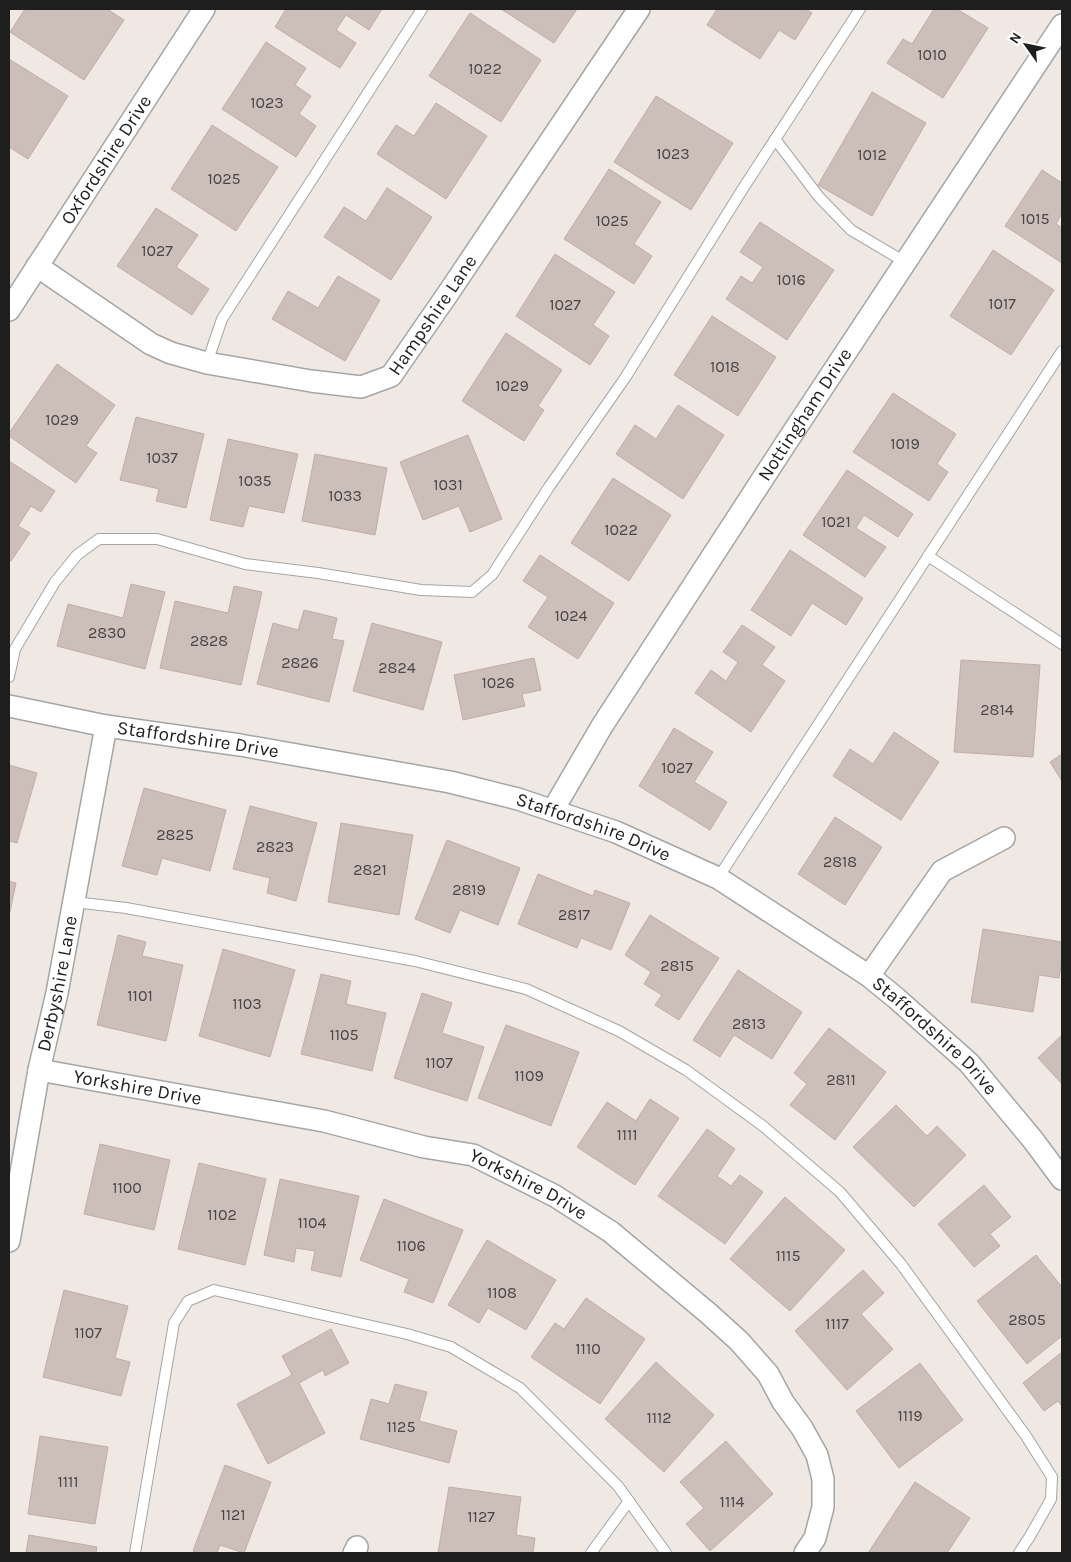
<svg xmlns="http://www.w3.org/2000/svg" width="1071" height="1562" viewBox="0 0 1071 1562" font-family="Karla,sans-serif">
<rect width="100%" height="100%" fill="#f0e9e3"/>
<g fill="#ccbeb9" stroke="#c3aca4">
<polygon points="25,9 107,9 124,20 84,80 10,32"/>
<polygon points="286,9 382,9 369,30 346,15 336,30 356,43 340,68 275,27"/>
<polygon points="501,9 577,9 554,43"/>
<polygon points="717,9 806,9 812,13 795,40 779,30 760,59 707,25"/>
<polygon points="934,9 957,9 988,28 943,98 887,63 903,39 912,44"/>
<polygon points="470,13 541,60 501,122 429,76"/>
<polygon points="266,42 306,68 295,85 311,96 299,114 316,126 296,157 222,109"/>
<polygon points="9,59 68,96 28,159 9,147"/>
<polygon points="872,92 926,123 872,216 818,185"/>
<polygon points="656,96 733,143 691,210 614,162"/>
<polygon points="436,103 487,136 446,199 377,154 396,125 414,136"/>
<polygon points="212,125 278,167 236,231 171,189"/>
<polygon points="609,169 661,202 634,244 652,256 634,284 564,239"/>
<polygon points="1042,170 1062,183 1062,213 1056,224 1062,228 1062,263 1005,226"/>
<polygon points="387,188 432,217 391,280 324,237 344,207 366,221"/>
<polygon points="156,208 198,235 176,267 209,289 192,315 117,266"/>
<polygon points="760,222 834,270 787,340 726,299 741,276 752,283 763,267 740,252"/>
<polygon points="993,250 1054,290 1011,355 950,316"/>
<polygon points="555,254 615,292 593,325 609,336 590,365 516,316"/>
<polygon points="338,276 380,300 345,361 272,319 288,291 318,308"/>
<polygon points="712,316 776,357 738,416 674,375"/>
<polygon points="506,333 562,370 538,406 544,410 524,441 462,401"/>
<polygon points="57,364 115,405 86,446 97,453 76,483 9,436 9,433"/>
<polygon points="893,393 956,434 937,464 948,472 929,501 853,452"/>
<polygon points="678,405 724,435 683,499 616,454 635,425 656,439"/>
<polygon points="136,417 204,434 186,508 156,501 159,489 120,480"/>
<polygon points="468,435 502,519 470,532 459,506 423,520 400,462"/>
<polygon points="228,439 298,454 284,513 249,506 243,527 210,520"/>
<polygon points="315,454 387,468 375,535 302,521"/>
<polygon points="9,461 55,491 41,512 31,506 18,526 30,533 11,561 9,560"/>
<polygon points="847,470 913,514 898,537 864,515 856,528 886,547 865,577 803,535"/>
<polygon points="613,478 671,515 629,581 571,543"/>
<polygon points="790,550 863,598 846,625 812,603 791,636 751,610"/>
<polygon points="540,555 614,603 578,659 528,627 548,597 523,581"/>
<polygon points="131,584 165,592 145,669 57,646 68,604 123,618"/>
<polygon points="234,586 262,592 241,685 160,668 175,601 228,613"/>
<polygon points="304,610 337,618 332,639 344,641 329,702 257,684 273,623 298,630"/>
<polygon points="372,623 442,642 423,710 353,691"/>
<polygon points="742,625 775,647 762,665 785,681 751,732 695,693 711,670 726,681 738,662 723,652"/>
<polygon points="534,658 541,690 522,694 525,706 463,720 454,675"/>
<polygon points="961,660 1040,665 1033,757 954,752"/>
<polygon points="674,728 713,752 694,782 727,802 710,830 639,786"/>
<polygon points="894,732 939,762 901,820 833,776 850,749 873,764"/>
<polygon points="1062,754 1062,781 1050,762"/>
<polygon points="9,765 37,773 17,843 9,841"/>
<polygon points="144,788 226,810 210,871 162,858 157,875 122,866"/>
<polygon points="250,806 317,823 296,901 267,893 270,878 233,869"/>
<polygon points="835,817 882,847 845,905 798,874"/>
<polygon points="341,823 413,835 399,915 328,902"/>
<polygon points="447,840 520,868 498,925 460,910 450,933 415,919"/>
<polygon points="538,874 593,896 595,890 630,903 611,950 581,938 577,948 518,924"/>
<polygon points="9,881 16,883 9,916"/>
<polygon points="650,915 719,958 679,1020 655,1005 662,995 644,984 651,972 625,955"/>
<polygon points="983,929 1062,942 1062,960 1059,978 1039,975 1033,1012 971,1002"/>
<polygon points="118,935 146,942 142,956 183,965 166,1041 97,1025"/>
<polygon points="223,949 295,970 270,1057 199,1036"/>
<polygon points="738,970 802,1012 772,1059 734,1035 720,1057 693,1040"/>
<polygon points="321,974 351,981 346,1004 386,1013 372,1071 301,1054"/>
<polygon points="422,993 452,1003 442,1033 484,1047 467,1101 394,1078"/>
<polygon points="506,1025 579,1052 551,1126 478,1098"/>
<polygon points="829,1028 886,1072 835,1140 790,1105 807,1084 794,1073"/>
<polygon points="1062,1035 1062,1084 1038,1058"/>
<polygon points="650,1099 679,1118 635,1185 577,1147 607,1102 636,1121"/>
<polygon points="896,1105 927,1136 937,1126 966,1155 914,1207 853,1147"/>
<polygon points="707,1129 735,1149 717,1176 731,1186 740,1175 763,1192 725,1244 658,1196"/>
<polygon points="100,1144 170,1160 154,1230 84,1214"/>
<polygon points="199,1163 266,1179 245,1265 178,1249"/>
<polygon points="280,1179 359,1196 341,1277 311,1270 315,1251 296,1248 294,1262 264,1255"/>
<polygon points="984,1185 1011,1217 990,1234 1000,1246 974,1267 938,1224"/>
<polygon points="785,1197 845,1250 790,1311 730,1259"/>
<polygon points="384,1199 463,1230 433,1303 404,1292 409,1279 360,1260"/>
<polygon points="487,1240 556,1280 526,1330 488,1308 479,1323 448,1305"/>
<polygon points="1036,1255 1062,1287 1062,1336 1027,1364 977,1301"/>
<polygon points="863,1270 884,1293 861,1314 893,1349 847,1390 795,1331"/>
<polygon points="64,1290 128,1306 115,1358 130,1362 121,1396 43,1377"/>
<polygon points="586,1298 645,1339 600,1404 531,1357 555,1323 564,1329"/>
<polygon points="331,1329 349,1363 325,1376 323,1370 299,1383 325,1433 268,1464 237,1404 292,1375 282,1356"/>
<polygon points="1062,1352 1062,1406 1058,1401 1044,1411 1023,1383"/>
<polygon points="656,1362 714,1415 664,1472 605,1419"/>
<polygon points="920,1363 963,1420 899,1468 856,1411"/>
<polygon points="395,1384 427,1392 419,1421 457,1431 449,1463 360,1439 371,1399 389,1404"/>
<polygon points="40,1436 108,1447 95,1524 28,1514"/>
<polygon points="726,1441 773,1494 710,1551 686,1524 704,1508 680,1482"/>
<polygon points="225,1465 271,1482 244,1553 220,1545 217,1553 199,1553 193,1551"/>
<polygon points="915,1482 970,1518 947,1553 868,1553"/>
<polygon points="449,1487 521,1497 516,1535 535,1538 533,1553 438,1553"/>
<polygon points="29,1535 97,1547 96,1553 26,1553"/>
</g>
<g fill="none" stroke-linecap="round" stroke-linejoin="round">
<defs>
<g id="service">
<polyline points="775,139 819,197 851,230 905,262"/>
<polyline points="207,363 222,319 422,9"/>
<polyline points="928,556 1062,644"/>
<polyline points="9,677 15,649 55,582 77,555 99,539 157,539 245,564 318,573 421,590 472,592 492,575 549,487 625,378 742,190 860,9"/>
<polyline points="718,878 1062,351"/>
<polyline points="74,902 126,908 415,961 526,989 619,1031 686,1070 763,1126 840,1192 901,1264 1026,1436 1052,1477 1051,1499 1030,1536 1019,1553"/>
<polyline points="135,1553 174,1323 188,1301 214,1290 407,1334 451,1347 520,1388 618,1486 666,1553"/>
<polyline points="591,1553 629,1501"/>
</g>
<g id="minor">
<path id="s1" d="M 37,266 L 151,344 L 171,353 L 207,363 L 311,381 L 361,387 L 391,376 L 449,292 L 639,9"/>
<path id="s2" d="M 9,310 L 204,9"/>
<path id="s3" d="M 9,706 L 106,726 L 240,745 L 450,782 L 518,799 L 616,832 L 718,878 L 869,976 L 896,998 L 969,1063 L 1033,1140 L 1062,1179"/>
<path id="s4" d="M 553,810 L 602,726 L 786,443 L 1062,25"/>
<polyline points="869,976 942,871 1004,838"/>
<path id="s5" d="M 39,1070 L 324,1121 L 424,1147 L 473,1155 L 555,1196 L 611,1232 L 708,1313 L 739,1341 L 768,1374 L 783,1402 L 802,1428 L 817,1455 L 823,1479 L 823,1507 L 815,1538 L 805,1553"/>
<path id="s6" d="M 9,1241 L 39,1070 L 57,993 L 106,726"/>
<polyline points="354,1553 357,1547"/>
</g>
</defs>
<use href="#service" stroke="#a5a5a5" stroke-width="12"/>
<use href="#minor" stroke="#a5a5a5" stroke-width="24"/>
<use href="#service" stroke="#fff" stroke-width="10"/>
<use href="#minor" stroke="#fff" stroke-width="21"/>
</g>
<g text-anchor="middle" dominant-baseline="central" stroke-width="4" stroke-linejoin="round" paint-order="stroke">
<g font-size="16" fill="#4a4645">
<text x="932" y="54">1010</text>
<text x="485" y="68">1022</text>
<text x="267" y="102">1023</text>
<text x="673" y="153">1023</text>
<text x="872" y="154">1012</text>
<text x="224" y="178">1025</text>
<text x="1035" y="218">1015</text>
<text x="612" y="220">1025</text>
<text x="157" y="250">1027</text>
<text x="791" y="279">1016</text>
<text x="1002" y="303">1017</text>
<text x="565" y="304">1027</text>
<text x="725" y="366">1018</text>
<text x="512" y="385">1029</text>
<text x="62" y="419">1029</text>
<text x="905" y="443">1019</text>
<text x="162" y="457">1037</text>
<text x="255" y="480">1035</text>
<text x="448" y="484">1031</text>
<text x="345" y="495">1033</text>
<text x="836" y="521">1021</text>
<text x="621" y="529">1022</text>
<text x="571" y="615">1024</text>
<text x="107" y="632">2830</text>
<text x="209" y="640">2828</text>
<text x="300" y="662">2826</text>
<text x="397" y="667">2824</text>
<text x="498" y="682">1026</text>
<text x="997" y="709">2814</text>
<text x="677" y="767">1027</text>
<text x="175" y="834">2825</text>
<text x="275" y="846">2823</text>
<text x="840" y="861">2818</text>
<text x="370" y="869">2821</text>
<text x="469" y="889">2819</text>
<text x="574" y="914">2817</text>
<text x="677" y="965">2815</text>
<text x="140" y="995">1101</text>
<text x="247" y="1003">1103</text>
<text x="749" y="1023">2813</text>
<text x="344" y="1034">1105</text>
<text x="439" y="1062">1107</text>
<text x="529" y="1075">1109</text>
<text x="841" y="1079">2811</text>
<text x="627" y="1134">1111</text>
<text x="127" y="1187">1100</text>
<text x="222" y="1214">1102</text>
<text x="312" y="1222">1104</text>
<text x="411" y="1245">1106</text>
<text x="788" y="1255">1115</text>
<text x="502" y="1292">1108</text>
<text x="1027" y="1319">2805</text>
<text x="837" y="1323">1117</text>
<text x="88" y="1332">1107</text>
<text x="588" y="1348">1110</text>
<text x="910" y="1415">1119</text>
<text x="659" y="1417">1112</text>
<text x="401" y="1426">1125</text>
<text x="68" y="1481">1111</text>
<text x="732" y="1501">1114</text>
<text x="233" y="1514">1121</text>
<text x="481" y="1516">1127</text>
</g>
<g font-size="19" fill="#1e1e1e" stroke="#fff">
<text stroke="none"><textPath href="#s2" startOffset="179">Oxfordshire Drive</textPath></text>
<text stroke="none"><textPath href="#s1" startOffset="459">Hampshire Lane</textPath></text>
<text stroke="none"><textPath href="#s4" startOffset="469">Nottingham Drive</textPath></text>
<text stroke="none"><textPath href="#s3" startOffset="192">Staffordshire Drive</textPath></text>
<text stroke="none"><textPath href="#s3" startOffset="598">Staffordshire Drive</textPath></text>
<text stroke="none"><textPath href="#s6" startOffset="262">Derbyshire Lane</textPath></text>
<text stroke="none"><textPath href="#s3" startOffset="1002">Staffordshire Drive</textPath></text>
<text stroke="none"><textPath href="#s5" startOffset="100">Yorkshire Drive</textPath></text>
<text stroke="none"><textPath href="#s5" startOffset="505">Yorkshire Drive</textPath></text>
</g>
</g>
<rect width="1071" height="1562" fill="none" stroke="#1e1e1e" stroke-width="20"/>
<g transform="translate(1026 45) rotate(303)" stroke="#ffffff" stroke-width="4" paint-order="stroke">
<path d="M0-4L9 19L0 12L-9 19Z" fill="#1e1e1e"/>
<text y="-8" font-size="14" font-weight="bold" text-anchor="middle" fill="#1e1e1e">N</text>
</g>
</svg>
